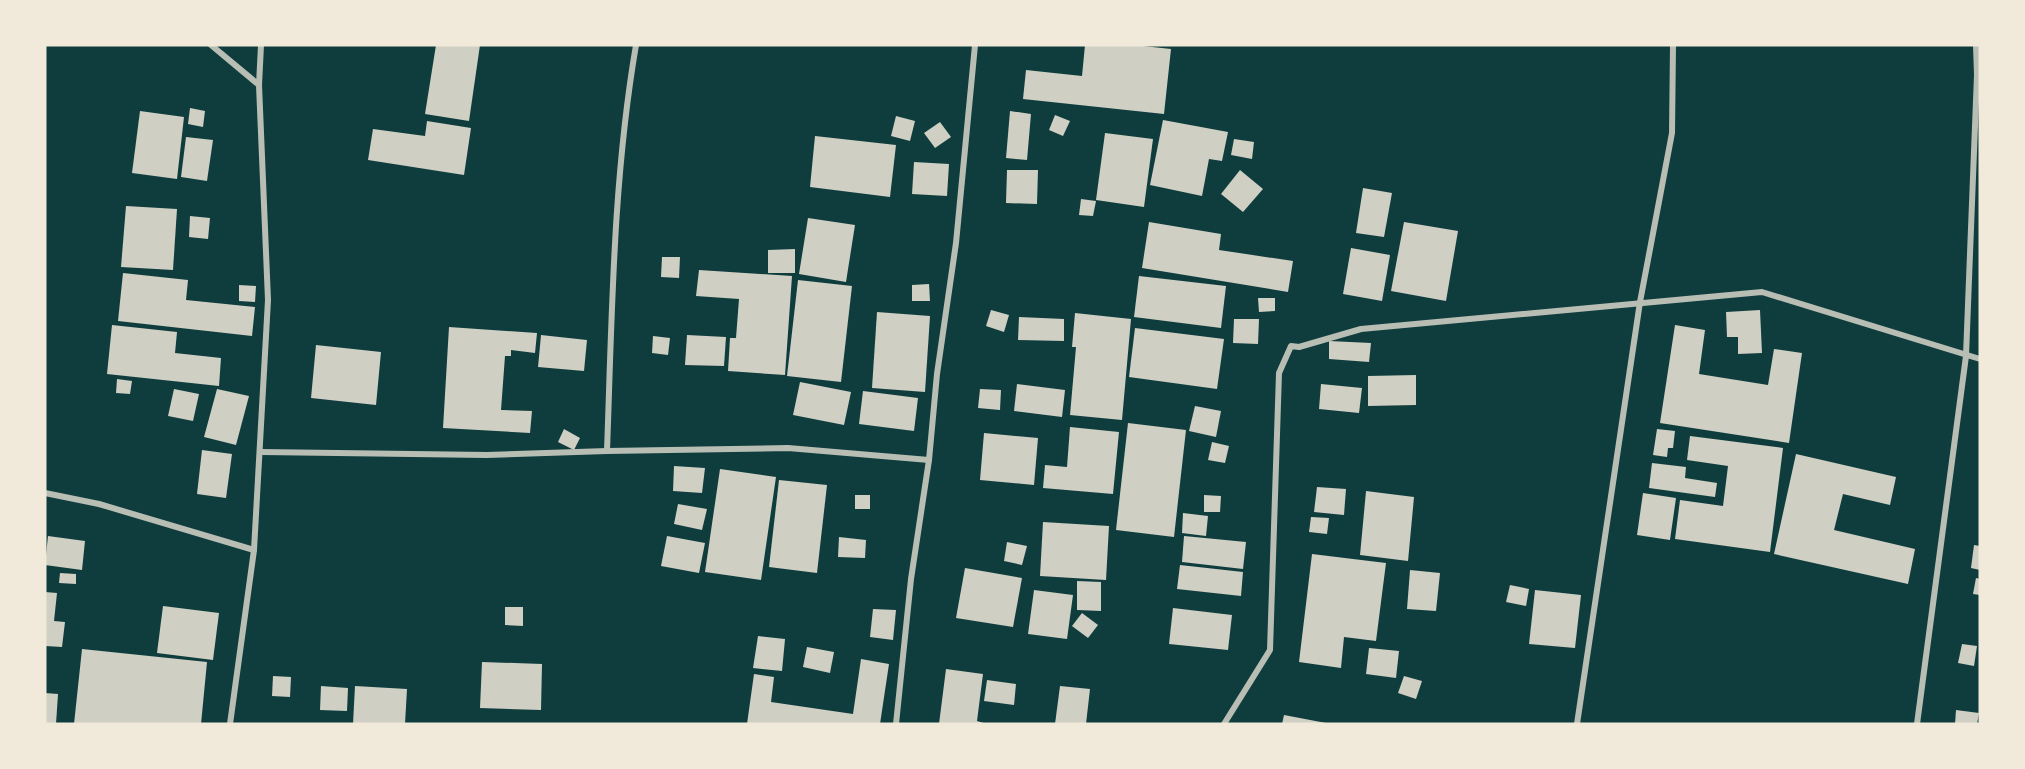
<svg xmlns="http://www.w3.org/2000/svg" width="2025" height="769" viewBox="0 0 2025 769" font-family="'PT Serif',serif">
<rect width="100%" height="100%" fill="#0f3d3e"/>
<g fill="#cfcfc3">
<polygon points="436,45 480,45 469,121 425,114"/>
<polygon points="1085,45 1134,45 1171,49 1164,114 1023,99 1026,70 1082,76"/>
<polygon points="190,108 205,111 203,127 188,124"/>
<polygon points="140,111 184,117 177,179 132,173"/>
<polygon points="1010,111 1031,114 1027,160 1006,158"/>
<polygon points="1055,115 1070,121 1063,136 1049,130"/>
<polygon points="896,116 915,121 910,141 891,136"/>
<polygon points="1163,120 1228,132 1222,161 1209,159 1202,196 1150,185"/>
<polygon points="427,121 471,128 464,175 368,160 373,129 425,136"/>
<polygon points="940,122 951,137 935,148 924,133"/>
<polygon points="1105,133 1153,139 1144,207 1096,200"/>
<polygon points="815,136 896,145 890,197 810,187"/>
<polygon points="186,137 213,140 207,181 181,177"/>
<polygon points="1234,139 1254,142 1252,159 1231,155"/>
<polygon points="914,162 949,164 947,196 912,194"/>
<polygon points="1007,170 1038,170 1037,204 1006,203"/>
<polygon points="1240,170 1263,189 1243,212 1221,194"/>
<polygon points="1363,188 1392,193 1384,237 1356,233"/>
<polygon points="1081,199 1096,201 1093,216 1079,215"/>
<polygon points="126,206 177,209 173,270 121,267"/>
<polygon points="190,216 210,218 208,239 189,237"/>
<polygon points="808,218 855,225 846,282 799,274"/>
<polygon points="1149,222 1221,234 1219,250 1293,261 1288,292 1142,268"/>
<polygon points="1404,222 1458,231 1446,301 1391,291"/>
<polygon points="1351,248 1390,255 1382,301 1343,294"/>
<polygon points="795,249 795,273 768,273 768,250"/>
<polygon points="662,257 680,257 679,278 661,277"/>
<polygon points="699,270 792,276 785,375 728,371 730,338 736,338 739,299 696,296"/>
<polygon points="123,273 188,280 186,300 255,307 252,336 118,321"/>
<polygon points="1139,276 1226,286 1221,328 1134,317"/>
<polygon points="798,280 852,286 841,382 787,376"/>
<polygon points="929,284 930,301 912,301 912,285"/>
<polygon points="239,285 256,286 255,302 239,301"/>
<polygon points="1258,298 1275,298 1275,311 1259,312"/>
<polygon points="991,310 1009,315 1004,332 986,326"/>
<polygon points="1760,310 1762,353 1738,354 1738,337 1727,337 1726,312"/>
<polygon points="877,312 930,316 925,392 872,388"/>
<polygon points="1075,313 1131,319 1122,420 1070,415 1076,347 1072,347"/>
<polygon points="1019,317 1064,319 1064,341 1018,340"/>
<polygon points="1234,319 1259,319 1258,344 1233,343"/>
<polygon points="112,325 177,332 175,353 221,358 219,386 107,374"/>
<polygon points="1675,325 1705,330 1699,374 1768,385 1774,349 1802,353 1789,443 1660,423"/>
<polygon points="449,327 537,333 535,353 511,350 511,356 505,356 501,410 532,411 530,433 443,428"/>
<polygon points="1135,328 1224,339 1217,389 1129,377"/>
<polygon points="541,335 587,340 584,371 538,367"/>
<polygon points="687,335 726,337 724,366 685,365"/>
<polygon points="653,336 670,338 668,355 652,353"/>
<polygon points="1329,341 1371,343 1369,362 1329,359"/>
<polygon points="316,345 381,352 376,405 311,398"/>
<polygon points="1416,375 1416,405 1368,406 1368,376"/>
<polygon points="117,379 132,381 130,394 116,393"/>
<polygon points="800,382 851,392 844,425 793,415"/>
<polygon points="1017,384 1065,390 1062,417 1014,411"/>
<polygon points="1321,384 1362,388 1359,413 1319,409"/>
<polygon points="174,389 199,394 193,421 168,416"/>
<polygon points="217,389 249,396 236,445 204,437"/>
<polygon points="980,389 1001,390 1000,410 978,408"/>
<polygon points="863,391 918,398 914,431 859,424"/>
<polygon points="1195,406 1221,411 1216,437 1189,431"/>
<polygon points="1128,423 1186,430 1174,537 1116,530"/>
<polygon points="1070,427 1119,432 1113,494 1043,488 1045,465 1067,467"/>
<polygon points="564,429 580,438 574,450 558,442"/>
<polygon points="1657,429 1675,431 1673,448 1668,448 1667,457 1653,455"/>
<polygon points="984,433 1038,438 1034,485 980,480"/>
<polygon points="1690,436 1783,448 1770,552 1675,539 1680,500 1723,506 1728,466 1687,460"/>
<polygon points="1212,442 1229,446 1225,463 1208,460"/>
<polygon points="202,450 232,454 226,498 197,494"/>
<polygon points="1796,454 1896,477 1890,505 1843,494 1834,530 1915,549 1908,584 1774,554"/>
<polygon points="1652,463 1686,467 1685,478 1717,483 1715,497 1649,488"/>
<polygon points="674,466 705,468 702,493 673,491"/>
<polygon points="720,469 776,477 761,580 705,572"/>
<polygon points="779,480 827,485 817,573 769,567"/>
<polygon points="1317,487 1346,489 1344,515 1314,512"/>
<polygon points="1366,491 1414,497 1408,561 1360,555"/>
<polygon points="1643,493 1676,498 1670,540 1637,535"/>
<rect x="855" y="495" width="15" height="14"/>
<polygon points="1204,495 1221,496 1220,512 1204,512"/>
<polygon points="678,504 707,509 702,530 674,524"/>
<polygon points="1183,513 1208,516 1206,536 1182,533"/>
<polygon points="1311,517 1329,518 1327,534 1309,532"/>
<polygon points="1043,522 1109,526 1106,580 1040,576"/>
<polygon points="48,536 85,541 82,570 45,565"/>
<polygon points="667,536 705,543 699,573 661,566"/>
<polygon points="1184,536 1246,542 1243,569 1182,562"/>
<polygon points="839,537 866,540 865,558 838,557"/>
<polygon points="1007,542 1027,546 1022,565 1004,561"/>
<polygon points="1974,545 1980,546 1980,570 1971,568"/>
<polygon points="1312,554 1386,563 1376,641 1344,637 1341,668 1299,662"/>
<polygon points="1180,565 1243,572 1241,596 1177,589"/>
<polygon points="965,568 1022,578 1013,627 956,618"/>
<polygon points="1410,570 1440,573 1436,611 1407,609"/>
<polygon points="60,573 76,574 76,584 59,583"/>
<polygon points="1976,578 1980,579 1980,595 1973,594"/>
<polygon points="1077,581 1101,582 1101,611 1077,610"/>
<polygon points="1510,585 1529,589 1526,606 1506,602"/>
<polygon points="1034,590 1073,595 1067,639 1028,634"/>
<polygon points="1535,590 1581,595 1575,648 1529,644"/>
<polygon points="45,592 57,593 54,621 65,622 62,647 45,646"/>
<polygon points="163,606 219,613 213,660 157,653"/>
<polygon points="505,607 523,607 523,626 505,625"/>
<polygon points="1173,608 1232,615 1228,650 1169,644"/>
<polygon points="873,609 896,610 893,640 870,637"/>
<polygon points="1082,613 1098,625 1088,638 1072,626"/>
<polygon points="758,636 785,639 782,671 753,668"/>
<polygon points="1962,644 1977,646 1974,666 1958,663"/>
<polygon points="807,647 834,652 830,673 803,667"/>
<polygon points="1369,648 1399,651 1396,678 1366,674"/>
<polygon points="82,649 207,662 201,724 74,724"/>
<polygon points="861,659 889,664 880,724 747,724 754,674 774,677 771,702 853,714"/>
<polygon points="482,662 542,664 541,710 480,708"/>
<polygon points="946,669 983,674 977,721 987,724 939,724"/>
<polygon points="273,676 291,677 290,697 272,696"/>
<polygon points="1404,676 1422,681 1416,699 1398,693"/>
<polygon points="987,680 1016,684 1014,705 984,701"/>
<polygon points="321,686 348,688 347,711 320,710"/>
<polygon points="355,686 407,689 405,724 353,724"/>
<polygon points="1060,686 1090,689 1086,724 1055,724"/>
<polygon points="45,693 58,694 56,724 45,724"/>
<polygon points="1956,710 1979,713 1977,724 1955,724"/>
<polygon points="1284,715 1326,723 1326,724 1282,724"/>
</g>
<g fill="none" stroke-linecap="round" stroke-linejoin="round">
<g stroke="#b8beb3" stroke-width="6">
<polyline points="211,45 259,85"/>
<path d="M 607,451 C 612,315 613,179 636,45"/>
<polyline points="261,452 487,455 607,451 788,448 929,460"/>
<polyline points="45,493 99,504 254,550"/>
<polyline points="230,724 254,550 268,300 259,85 261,45"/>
<polyline points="896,724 911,579 929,460 937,374 956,243 975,45"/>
<polyline points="1224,724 1270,650 1279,373 1291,346 1299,347 1361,329 1762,292 1980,359"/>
<polyline points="1577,724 1640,302 1672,133 1673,45"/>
<polyline points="1917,724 1966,356 1977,75 1976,45"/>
</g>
</g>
<rect width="2025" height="769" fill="none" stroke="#f1e9da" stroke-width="93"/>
</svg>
